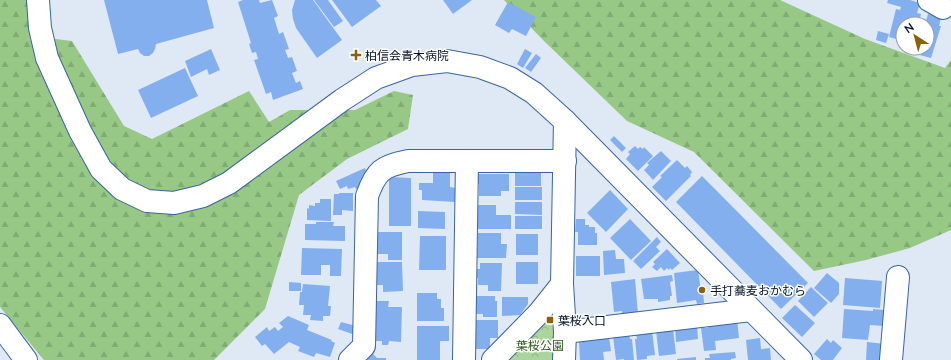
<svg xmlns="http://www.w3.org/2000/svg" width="951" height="360" viewBox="0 0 951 360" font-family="Lato,'Noto Sans JP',sans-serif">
<defs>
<pattern id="forest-firs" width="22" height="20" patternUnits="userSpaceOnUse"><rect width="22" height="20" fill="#97c885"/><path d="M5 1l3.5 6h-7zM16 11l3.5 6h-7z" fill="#80ab73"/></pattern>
<pattern id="park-crowns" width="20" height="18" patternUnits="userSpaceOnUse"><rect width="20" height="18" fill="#abd59c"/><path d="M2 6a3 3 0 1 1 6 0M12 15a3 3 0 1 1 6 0" fill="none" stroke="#92b686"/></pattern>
</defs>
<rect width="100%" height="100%" fill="#dfe8f5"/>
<g fill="url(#forest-firs)">
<polygon points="0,0 32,0 30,40 56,39 72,41 124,126 152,139 249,91 269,122 290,110 355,110 394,91 413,95 408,129 347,159 299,195 265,309 214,360 44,360 0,307"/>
<polygon points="504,0 780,0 865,39 945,68 951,60 951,230 910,248 866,260 814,271 694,152 627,121 544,41"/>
</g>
<polygon fill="url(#park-crowns)" points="544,318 555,329 555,360 503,360"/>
<g fill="#83afef">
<polygon points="104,0 207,0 214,28 156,44 155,49 153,53 149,56 144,56 140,53 138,49 118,54"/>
<polygon points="243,0 259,0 260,3 272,0 278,16 274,18 279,34 283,32 289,49 285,50 288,58 292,57 297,71 292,73 296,83 300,81 303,89 273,100 271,92 266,94 254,60 258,59 256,52 252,53 249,44 251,43 238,2"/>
<polygon points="295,0 313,0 342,40 317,58 296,28 293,19 292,10"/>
<polygon points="314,0 328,0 343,21 334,27"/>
<polygon points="332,0 376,0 381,6 352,27"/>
<polygon points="443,0 472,0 453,14"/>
<polygon points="888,0 910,0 920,3 917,13 921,14 919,22 917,21 916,24 903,24 903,41 889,37 896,9 900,10 901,7 887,3"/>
<polygon points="508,2 536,17 526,36 512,29 509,33 495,25"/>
<polygon points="928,14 941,17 939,26 941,26 931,58 916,54 918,48 927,48 927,24 925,24"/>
<polygon points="878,31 889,34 886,43 876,40"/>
<polygon points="211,49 220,70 209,75 207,69 191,77 185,61"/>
<polygon points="525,49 532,53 523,68 517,64"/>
<polygon points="536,54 541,58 531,72 525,68"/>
<polygon points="185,68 198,96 151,118 138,90"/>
<polygon points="614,136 626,148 622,152 610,140"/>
<polygon points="635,146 638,149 640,147 643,149 644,147 653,156 638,171 626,159 630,154 628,152"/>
<polygon points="661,151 671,161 653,180 644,170 649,165 647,163"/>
<polygon points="677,160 685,168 687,166 692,172 690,175 691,176 666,201 652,187 662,177 660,176"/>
<polygon points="365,168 368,175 362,187 356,189 355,187 348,189 347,186 340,189 336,181"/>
<polygon points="515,168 541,169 541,186 515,186"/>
<polygon points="433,173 450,173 450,187 456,188 455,202 422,200 422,190 419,190 419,183 433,183"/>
<polygon points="474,174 509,174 509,191 501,191 501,196 479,196 479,184 474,184"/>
<polygon points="702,176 808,283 781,309 676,202"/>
<polygon points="389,177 411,178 411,226 389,226"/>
<rect x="515" y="187" width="27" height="13"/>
<polygon points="610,190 628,209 606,232 587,213"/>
<polygon points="339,193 353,193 353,211 342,210 342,215 333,215 334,194 339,194"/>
<polygon points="320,199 331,199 331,221 307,220 307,208 309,209 309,205 315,206 315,203 320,203"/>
<polygon points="515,202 542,202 542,215 515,214"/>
<polygon points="474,205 496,205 496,215 511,215 511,229 474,229"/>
<polygon points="418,211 445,212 445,229 418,228"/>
<rect x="515" y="216" width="27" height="13"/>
<polygon points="576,219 585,219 585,225 589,225 589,227 595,227 595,233 597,233 597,245 578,245 578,232 575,232"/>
<polygon points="630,219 651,241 631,260 610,238"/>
<polygon points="316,222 334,222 333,226 345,226 345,241 305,240 305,224 316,224"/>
<polygon points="377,232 402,232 402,260 388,260 388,254 377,254"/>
<polygon points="478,233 501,233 501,244 507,244 506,258 477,258"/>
<rect x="516" y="234" width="22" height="21"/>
<polygon points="420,236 446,236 446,270 419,270"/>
<polygon points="657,237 661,242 656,247 660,251 641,269 633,261"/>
<polygon points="302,248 342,249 341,276 330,276 330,265 321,265 321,275 301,275"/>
<polygon points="667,249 680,263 672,270 670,268 669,270 667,268 664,271 661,267 657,271 652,267 655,264 653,262"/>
<polygon points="615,250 616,259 624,259 625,273 604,275 603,251"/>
<rect x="576" y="256" width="24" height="20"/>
<polygon points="376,262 402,262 403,291 383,292 383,285 376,285"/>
<rect x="516" y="262" width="22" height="22"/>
<polygon points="480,263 502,263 501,291 488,291 488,285 478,285 478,278 476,278 476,269 480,269"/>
<polygon points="698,270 701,292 703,291 704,303 697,304 696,300 677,303 674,273"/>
<polygon points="827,273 839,283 839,294 831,303 814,288"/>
<polygon points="672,275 673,281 670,282 672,296 670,296 670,300 658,302 658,299 644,299 641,279"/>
<polygon points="845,278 882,281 880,308 843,305"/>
<polygon points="635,279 638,314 622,316 622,311 614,312 611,282"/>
<polygon points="289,282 301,283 301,291 289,291"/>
<polygon points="303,284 330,286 328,306 331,306 330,316 323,316 323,321 310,320 311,315 303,315 304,305 299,305 300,292 302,292"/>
<polygon points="811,287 828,303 814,317 798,301"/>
<polygon points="417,293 437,293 437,299 441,299 441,308 444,308 444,321 417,321"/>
<polygon points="473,296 495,296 495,301 497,301 497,317 483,317 483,314 473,314"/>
<polygon points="502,297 528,297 528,304 520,315 502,316"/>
<polygon points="375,301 389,301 388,307 402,307 401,342 389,341 388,345 382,345 382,341 376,341"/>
<polygon points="795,305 815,323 802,337 782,318"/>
<polygon points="844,309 873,311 873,309 885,310 884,326 870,325 868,340 842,338"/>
<polygon points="288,316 309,325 307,330 332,340 331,341 335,343 330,357 316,353 314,357 298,351 300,347 289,342 274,354 265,344 262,346 255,337 267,327 269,331 275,327 278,331 283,327 279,323"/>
<polygon points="737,319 739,338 715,341 716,350 704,351 701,328 708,328 707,323"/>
<polygon points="476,320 498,320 498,338 490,338 490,349 471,349 471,330 476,330"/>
<polygon points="341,322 356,326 355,335 338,329"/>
<polygon points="697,324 698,339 676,342 675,327"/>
<polygon points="417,326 449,326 449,341 440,341 440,360 417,360"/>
<polygon points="673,329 676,354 659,356 656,331"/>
<polygon points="652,331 655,355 647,356 647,359 637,360 635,339 637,339 636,334"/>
<polygon points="629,334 630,339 632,339 634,360 624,360 624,359 616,360 613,336"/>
<polygon points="609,337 611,351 603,352 604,360 580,360 579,341 599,339 599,338"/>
<polygon points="760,338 761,349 770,348 771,360 748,360 746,340"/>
<polygon points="827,339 831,343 833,340 842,348 833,360 821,360 814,354"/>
<polygon points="867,342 885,344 884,360 866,360"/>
<polygon points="735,352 736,358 731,359 731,360 705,360 705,358 710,358 709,354"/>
<polygon points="372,353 377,358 386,358 386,360 364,360"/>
<polygon points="696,357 696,360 677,360 677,359"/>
</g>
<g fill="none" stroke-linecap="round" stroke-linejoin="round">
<defs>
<g id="minor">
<polyline points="38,0 40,28 47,58 80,131 101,169 122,189 147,201 174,203 203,196 229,183 342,100 376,78 412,65 447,61 480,67 510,78 534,93 565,121 801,360"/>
<polyline points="929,0 943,8"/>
<polyline points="0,325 26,360"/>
<polyline points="565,332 751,310"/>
<path d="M 350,360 L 364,346 L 367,196 C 376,171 382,166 408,161 L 565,161"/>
<polyline points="464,360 467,161"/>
<polyline points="493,360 539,313 562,284"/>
<polyline points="564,360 565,332 562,284 565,121"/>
<polyline points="891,360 898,277"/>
</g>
</defs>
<use href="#minor" stroke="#3b649e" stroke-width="24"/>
<use href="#minor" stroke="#fff" stroke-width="22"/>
</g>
<g fill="#8d6207" stroke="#fff" stroke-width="1.5">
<path d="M354 49h4v4h4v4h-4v4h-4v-4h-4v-4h4z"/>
<circle cx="702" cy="290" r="4"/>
<rect x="546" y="316" width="8" height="8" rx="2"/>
</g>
<g text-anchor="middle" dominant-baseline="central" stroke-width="3" stroke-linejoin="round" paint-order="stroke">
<g font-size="12" fill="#021027" stroke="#fff" text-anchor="start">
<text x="365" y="55">柏信会青木病院</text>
<text x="710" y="290">手打蕎麦おかむら</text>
<text x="558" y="320">葉桜入口</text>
</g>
<g font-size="12" fill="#2d5a18" stroke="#fff">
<text x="540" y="345">葉桜公園</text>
</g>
</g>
<g transform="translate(915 36) rotate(324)"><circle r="19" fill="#ffffff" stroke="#9a9fa9"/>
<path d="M0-3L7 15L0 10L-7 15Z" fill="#8d6207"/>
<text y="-6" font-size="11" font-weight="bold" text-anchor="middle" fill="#021027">N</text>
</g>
</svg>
